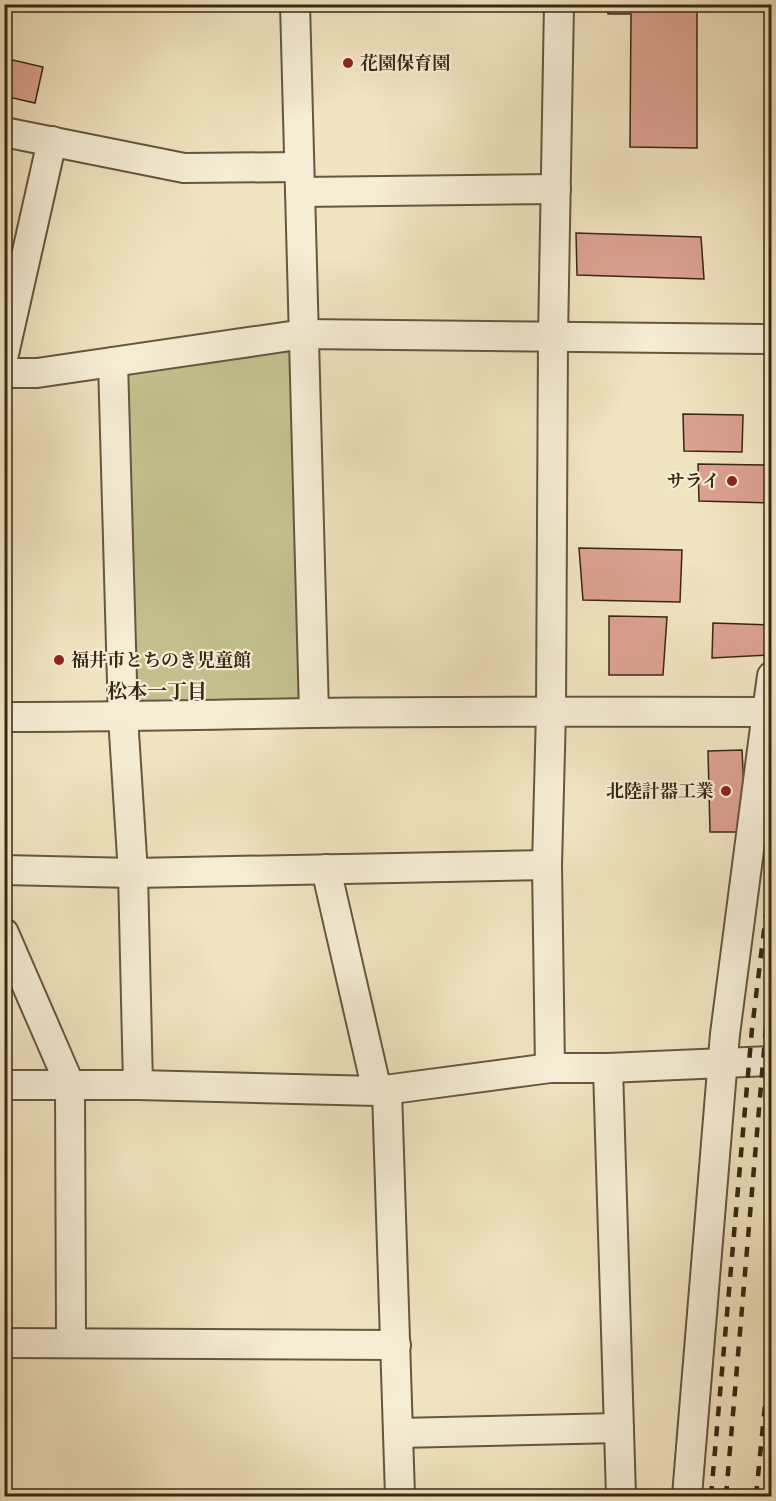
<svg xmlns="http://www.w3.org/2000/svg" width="776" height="1501" viewBox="0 0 776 1501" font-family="'Libre Caslon Text','Noto Serif JP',serif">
<rect width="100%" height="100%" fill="#f1e4c0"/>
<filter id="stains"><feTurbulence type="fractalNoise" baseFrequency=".00333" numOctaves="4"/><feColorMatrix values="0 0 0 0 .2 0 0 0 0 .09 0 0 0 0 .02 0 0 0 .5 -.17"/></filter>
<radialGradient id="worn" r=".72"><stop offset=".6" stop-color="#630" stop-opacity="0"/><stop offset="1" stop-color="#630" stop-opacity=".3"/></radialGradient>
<polygon fill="#c2c18d" stroke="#7d7450" stroke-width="1.5" points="304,334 314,713 123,717 113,372"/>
<g fill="#dca191" stroke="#382814" stroke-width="1.5">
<polygon points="608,4 697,4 697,148 630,147 631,14 608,14"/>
<polygon points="4,58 43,67 35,103 4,96"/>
<polygon points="576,233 701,237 704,279 577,275"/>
<polygon points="683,414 743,415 742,452 684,451"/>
<polygon points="698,464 772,465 771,503 699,501"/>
<polygon points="579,548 682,550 680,602 583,600"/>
<polygon points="609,616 667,617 663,675 609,675"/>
<polygon points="713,623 770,625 768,655 712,658"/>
<polygon points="742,750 746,832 710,832 708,751"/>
</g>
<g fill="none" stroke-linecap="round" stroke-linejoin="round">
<defs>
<g id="minor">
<polyline points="295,4 314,713"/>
<polyline points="4,132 184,168 299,167"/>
<polyline points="300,192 556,189"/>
<polyline points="4,354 52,141"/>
<polyline points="113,362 123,717 133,873 138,1085"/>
<polyline points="4,373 37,373 304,334 772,339"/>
<path d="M 4,717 C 107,717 210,715 313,713 C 464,711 615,712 767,712 L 772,676"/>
<polyline points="326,869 377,1091"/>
<polyline points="4,870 133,873 547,865"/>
<polyline points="4,933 70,1085 71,1343"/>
<polyline points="550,1068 547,865 551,712 553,338 559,4"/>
<polyline points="608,1068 621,1496"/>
<polyline points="4,1085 138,1085 377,1091 550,1068 608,1068 772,1061"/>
<polyline points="387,1091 400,1496"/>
<polyline points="4,1343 396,1345"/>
<polyline points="398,1433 619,1428"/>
<polyline points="687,1496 725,1034 767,712"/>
</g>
</defs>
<use href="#minor" stroke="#66573f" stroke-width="32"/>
<use href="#minor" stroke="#f6edd6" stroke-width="28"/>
<g stroke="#382814" stroke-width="4.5" stroke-dasharray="10 10" stroke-linecap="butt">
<polyline points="711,1496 752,1029 772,865"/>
<polyline points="726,1496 766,1027 772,984"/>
<polyline points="756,1496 772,1335"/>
</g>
</g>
<g fill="#8f2418" stroke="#f6edd6" stroke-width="2">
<circle cx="348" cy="63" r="6"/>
<circle cx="732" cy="481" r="6"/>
<circle cx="59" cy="660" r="6"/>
<circle cx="726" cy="791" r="6"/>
</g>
<g text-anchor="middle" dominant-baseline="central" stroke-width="4.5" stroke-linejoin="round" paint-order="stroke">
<g font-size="18" font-weight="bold" fill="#382814" stroke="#f6edd6" text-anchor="start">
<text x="360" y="63">花園保育園</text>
<text x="720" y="481" text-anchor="end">サライ</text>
<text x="71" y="660">福井市とちのき児童館</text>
<text x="714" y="791" text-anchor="end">北陸計器工業</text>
</g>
<g font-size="20" font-weight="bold" fill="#382814" stroke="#f6edd6">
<text x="157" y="691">松本一丁目</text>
</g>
</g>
<rect width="776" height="1501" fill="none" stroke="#f1e4c0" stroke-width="24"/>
<rect x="6" y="6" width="764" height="1489" fill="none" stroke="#382814" stroke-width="3"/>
<rect x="12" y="12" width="752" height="1477" fill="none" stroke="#382814" stroke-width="1.5"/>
<rect width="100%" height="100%" filter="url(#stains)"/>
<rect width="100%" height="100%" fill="url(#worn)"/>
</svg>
